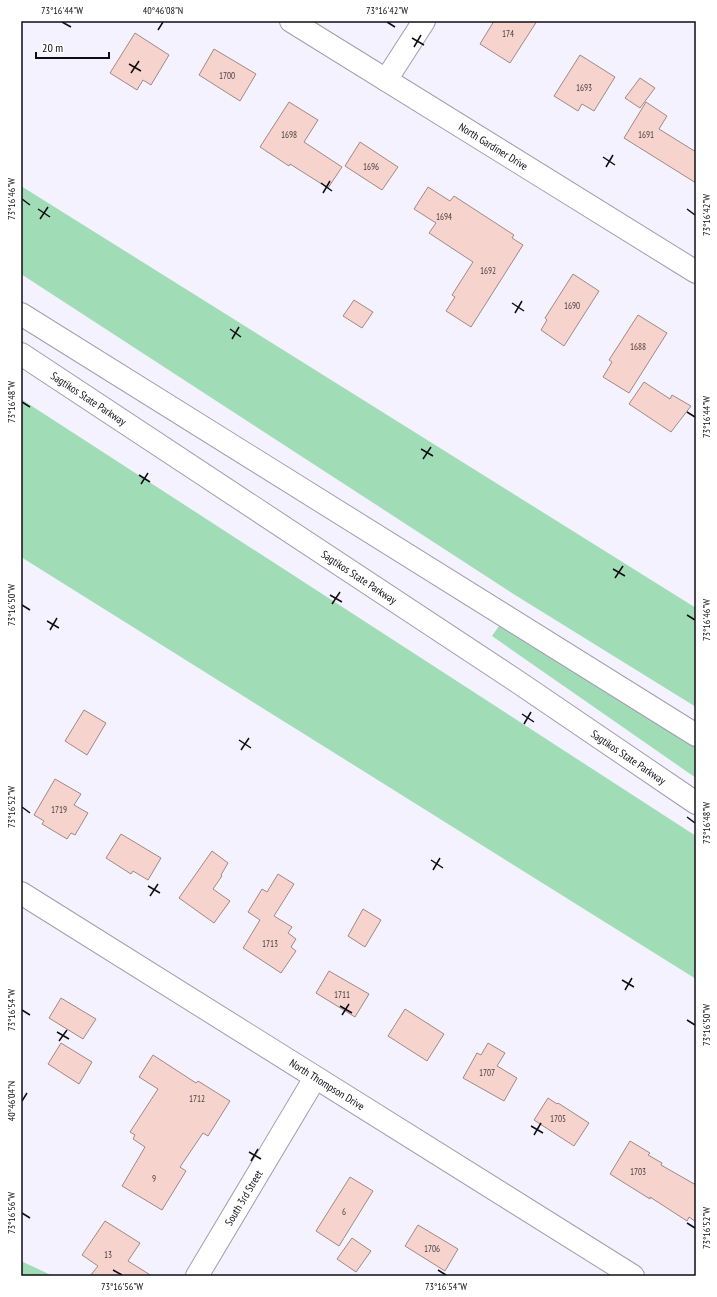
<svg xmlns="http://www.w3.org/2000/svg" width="717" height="1297" viewBox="0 0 717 1297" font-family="'PT Sans Narrow',sans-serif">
<rect width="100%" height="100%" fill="#f4f2fe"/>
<g fill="#a0ddb6">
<polygon points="21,186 696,608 696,707 515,595 21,274"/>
<polygon points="21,399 696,836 696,979 21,557"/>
<polygon points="499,626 696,748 696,778 492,636"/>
<polygon points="21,1261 53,1276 21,1276"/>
</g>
<g fill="#f7d3cd" stroke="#9f8985">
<polygon points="494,21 537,21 510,63 480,44"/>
<polygon points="135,33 169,55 151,85 143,80 137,90 110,73"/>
<polygon points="214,49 256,74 240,101 199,75"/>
<polygon points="580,55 615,77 594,111 582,104 578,111 554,96"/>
<polygon points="640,78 655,88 640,108 625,98"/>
<polygon points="289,102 318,120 304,142 342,167 328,188 290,164 289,166 260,147"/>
<polygon points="646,102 667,116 659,129 696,152 696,183 624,138"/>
<polygon points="360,142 398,167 382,190 345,166"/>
<polygon points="428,187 450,201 454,196 514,235 512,238 523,245 471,327 446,311 455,297 452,295 473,262 429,233 436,223 414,209"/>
<polygon points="573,274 599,291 564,346 541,330 547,320 545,318"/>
<polygon points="354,300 373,312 362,328 343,316"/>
<polygon points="638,315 667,333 629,393 603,377 612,362 609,360"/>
<polygon points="644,382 670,399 672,395 691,406 671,432 629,404"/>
<polygon points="84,710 106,723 87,755 65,741"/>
<polygon points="55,779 81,794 74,805 88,813 75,835 71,833 67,839 42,824 44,821 34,815"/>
<polygon points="121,834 161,858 148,880 133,871 131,874 106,858"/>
<polygon points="212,851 228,863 221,875 222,876 213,889 230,901 214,923 179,898"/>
<polygon points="278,874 294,884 274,916 292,927 288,933 296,939 291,947 296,951 281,973 243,948 260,920 248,912 262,889 267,892"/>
<polygon points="363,909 381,920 365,947 348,936"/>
<polygon points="329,971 369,994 355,1017 316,993"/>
<polygon points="61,998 96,1019 83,1039 49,1018"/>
<polygon points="405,1009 444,1034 427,1061 388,1036"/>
<polygon points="61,1043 92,1062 79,1084 48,1064"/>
<polygon points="488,1043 505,1053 497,1066 517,1078 504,1101 463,1078 477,1053 481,1055"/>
<polygon points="153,1055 196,1083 198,1081 230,1101 208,1136 203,1133 180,1167 186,1171 162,1210 122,1186 145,1147 133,1139 135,1135 130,1132 158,1089 139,1077"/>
<polygon points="548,1098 557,1104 558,1103 589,1123 574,1146 534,1120"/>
<polygon points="630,1141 650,1153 648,1155 662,1163 661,1165 696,1185 696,1222 689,1217 687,1221 650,1197 650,1199 610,1174"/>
<polygon points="350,1177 373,1191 339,1246 316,1231"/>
<polygon points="105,1221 140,1243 128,1261 152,1276 90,1276 98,1266 82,1255"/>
<polygon points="418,1225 458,1249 445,1271 405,1246"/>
<polygon points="352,1238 371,1251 356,1272 337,1259"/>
</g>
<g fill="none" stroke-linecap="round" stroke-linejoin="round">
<defs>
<g id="minor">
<path id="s1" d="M 291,21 L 696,272"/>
<polyline points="386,80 424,21"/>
<path id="s2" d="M 21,893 L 633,1276"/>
<path id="s3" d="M 197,1276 L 315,1078"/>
</g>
<g id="highway">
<polyline points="21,314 696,735"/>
<path id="s4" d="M 21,354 L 515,680 L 696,803"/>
</g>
</defs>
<use href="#minor" stroke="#a09db0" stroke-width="24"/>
<use href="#highway" stroke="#a09db0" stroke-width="24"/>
<use href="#minor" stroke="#fff" stroke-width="22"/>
<use href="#highway" stroke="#fff" stroke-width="22"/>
</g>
<path fill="none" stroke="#0e0d14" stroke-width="1.5" d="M 62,22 L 71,27M 387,22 L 395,27M 158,30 L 163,22M 412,38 L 424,45M 414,47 L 421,35M 129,64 L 141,71M 131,73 L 139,61M 603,157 L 615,165M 606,167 L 613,155M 321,183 L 332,191M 323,193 L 330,181M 22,199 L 30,205M 38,209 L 50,217M 687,209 L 695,215M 40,219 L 48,207M 512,303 L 524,311M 515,313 L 522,301M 230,329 L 241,337M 232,339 L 239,327M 22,402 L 30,407M 687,412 L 695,417M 421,449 L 433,456M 423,459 L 431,447M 139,475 L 150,482M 141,484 L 148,473M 613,569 L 625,576M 615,578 L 623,566M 330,595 L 342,602M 332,604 L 340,592M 22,605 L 30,610M 687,615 L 695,620M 47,621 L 59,628M 50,630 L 57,618M 522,714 L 534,722M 524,724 L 531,712M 239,740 L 251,748M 241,750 L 249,738M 22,807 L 30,813M 687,817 L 695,823M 431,860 L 443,868M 433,870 L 440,858M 148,886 L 160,893M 150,896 L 158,884M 622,980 L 634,987M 625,990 L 632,978M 340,1006 L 352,1013M 22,1010 L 30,1015M 342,1015 L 349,1004M 687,1020 L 695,1025M 57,1032 L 69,1039M 59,1041 L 67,1030M 22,1101 L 27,1093M 531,1126 L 543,1133M 534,1135 L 541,1123M 249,1152 L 261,1159M 251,1161 L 258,1149M 22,1213 L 30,1218M 687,1223 L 695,1228M 113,1270 L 122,1275M 438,1270 L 446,1275"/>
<g text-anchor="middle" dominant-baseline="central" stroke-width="3" stroke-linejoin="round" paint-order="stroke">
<g font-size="9" fill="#483e42">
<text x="508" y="33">174</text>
<text x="227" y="75">1700</text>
<text x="584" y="87">1693</text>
<text x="289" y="134">1698</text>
<text x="646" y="134">1691</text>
<text x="371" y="166">1696</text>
<text x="444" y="216">1694</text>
<text x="488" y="270">1692</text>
<text x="572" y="305">1690</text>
<text x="638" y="346">1688</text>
<text x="59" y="809">1719</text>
<text x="270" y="943">1713</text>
<text x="342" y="994">1711</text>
<text x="487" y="1072">1707</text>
<text x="197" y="1098">1712</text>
<text x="558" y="1118">1705</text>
<text x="638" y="1171">1703</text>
<text x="154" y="1178">9</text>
<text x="344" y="1211">6</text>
<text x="432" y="1248">1706</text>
<text x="108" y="1254">13</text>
</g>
<g font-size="11" fill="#0e0d14" stroke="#fff">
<text stroke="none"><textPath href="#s1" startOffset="238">North Gardiner Drive</textPath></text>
<text stroke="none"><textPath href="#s4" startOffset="81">Sagtikos State Parkway</textPath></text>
<text stroke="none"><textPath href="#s4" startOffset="405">Sagtikos State Parkway</textPath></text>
<text stroke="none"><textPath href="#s4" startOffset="729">Sagtikos State Parkway</textPath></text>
<text stroke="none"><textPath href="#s2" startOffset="361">North Thompson Drive</textPath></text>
<text stroke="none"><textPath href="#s3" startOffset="91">South 3rd Street</textPath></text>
</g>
</g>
<rect width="717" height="1297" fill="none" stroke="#ffffff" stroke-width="44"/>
<path d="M36 52v6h73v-6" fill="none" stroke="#0e0d14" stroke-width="2"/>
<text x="42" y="52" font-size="12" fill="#0e0d14" stroke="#ffffff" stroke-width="3" paint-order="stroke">20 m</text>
<rect x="22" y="22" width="673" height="1253" fill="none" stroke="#0e0d14" stroke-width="1.5"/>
<g font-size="10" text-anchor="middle" fill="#0e0d14">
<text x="62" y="14">73°16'44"W</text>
<text x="163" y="14">40°46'08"N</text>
<text x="387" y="14">73°16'42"W</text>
<text transform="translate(11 199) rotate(-90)" y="4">73°16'46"W</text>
<text transform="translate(706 215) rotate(-90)" y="4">73°16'42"W</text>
<text transform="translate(11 402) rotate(-90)" y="4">73°16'48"W</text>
<text transform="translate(706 417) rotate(-90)" y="4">73°16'44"W</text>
<text transform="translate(11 605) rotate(-90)" y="4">73°16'50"W</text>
<text transform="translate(706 620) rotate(-90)" y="4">73°16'46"W</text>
<text transform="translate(11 807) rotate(-90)" y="4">73°16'52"W</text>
<text transform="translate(706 823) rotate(-90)" y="4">73°16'48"W</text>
<text transform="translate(11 1010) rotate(-90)" y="4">73°16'54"W</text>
<text transform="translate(706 1025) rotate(-90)" y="4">73°16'50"W</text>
<text transform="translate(11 1101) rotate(-90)" y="4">40°46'04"N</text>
<text transform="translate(11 1213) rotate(-90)" y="4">73°16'56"W</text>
<text transform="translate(706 1228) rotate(-90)" y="4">73°16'52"W</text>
<text x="122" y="1290">73°16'56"W</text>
<text x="446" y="1290">73°16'54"W</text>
</g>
</svg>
